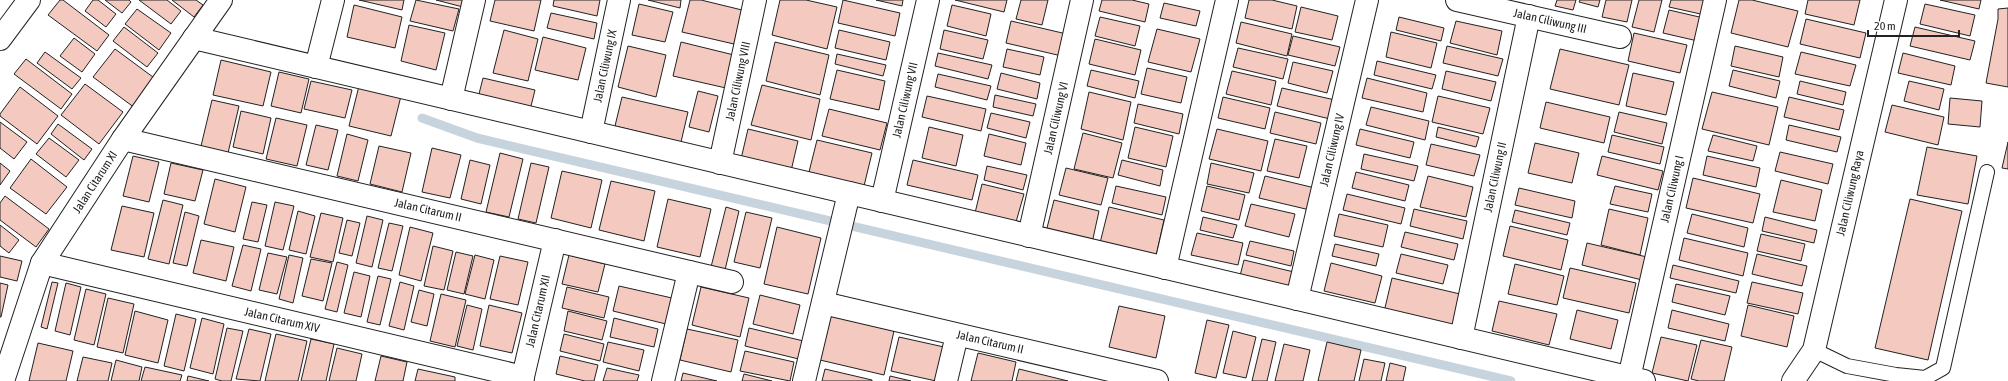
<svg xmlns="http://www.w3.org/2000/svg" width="2008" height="381" viewBox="0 0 2008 381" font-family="'Asap Condensed',sans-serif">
<rect width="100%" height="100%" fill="#fff"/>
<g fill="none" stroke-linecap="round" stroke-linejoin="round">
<polyline stroke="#c7d3dd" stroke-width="9" points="422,118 477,138 1511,381"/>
</g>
<g fill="#f3c9c0" stroke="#222">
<polygon points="60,0 63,0 109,35 97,51 48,15"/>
<polygon points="93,0 98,0 116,14 106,27 85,11"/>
<polygon points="105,0 129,0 131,2 122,13"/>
<polygon points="139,0 167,0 181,11 171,24"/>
<polygon points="172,0 196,0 203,5 194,17"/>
<polygon points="359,0 404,0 402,10"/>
<polygon points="416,0 459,9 453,31 410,21"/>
<polygon points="436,0 465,0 463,7"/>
<polygon points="495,0 541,0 534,31 490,21"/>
<polygon points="554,0 600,0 597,16 553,6"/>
<polygon points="648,0 681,0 680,8"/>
<polygon points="690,0 701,0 742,10 734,44 682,32"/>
<polygon points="780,0 806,0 837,7 827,49 772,35"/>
<polygon points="843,0 900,13 895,36 838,23"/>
<polygon points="876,0 903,0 902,6"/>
<polygon points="955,0 1007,0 1004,12"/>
<polygon points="1021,0 1048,0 1042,25 1016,19"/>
<polygon points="1102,0 1132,0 1149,4 1145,22 1099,11"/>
<polygon points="1249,0 1272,0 1297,6 1292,29 1245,18"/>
<polygon points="1557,0 1576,0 1573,10 1555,6"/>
<polygon points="1580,0 1600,0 1598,7 1579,2"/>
<polygon points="1606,0 1632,0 1627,22 1602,17"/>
<polygon points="1639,0 1662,0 1654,32 1632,27"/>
<polygon points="1671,0 1709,0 1705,15 1669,7"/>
<polygon points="1739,0 1752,0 1798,11 1788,47 1731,33"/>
<polygon points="1808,0 1860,0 1854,25 1805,14"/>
<polygon points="1940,0 1981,0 1979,9"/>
<polygon points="1164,3 1200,11 1196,26 1160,18"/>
<polygon points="639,4 673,12 665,42 632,35"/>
<polygon points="1925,4 1975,15 1970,36 1920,24"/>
<polygon points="354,5 402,17 395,48 347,37"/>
<polygon points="952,5 991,14 986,36 947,26"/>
<polygon points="1301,7 1338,16 1332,40 1295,32"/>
<polygon points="2008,8 2008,87 1986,83 1998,19 1998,9"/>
<polygon points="137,9 171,33 159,50 125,24"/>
<polygon points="1669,10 1708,19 1702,42 1663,33"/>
<polygon points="551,13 597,23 594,39 547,28"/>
<polygon points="1100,17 1140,26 1135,46 1095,36"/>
<polygon points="1399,17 1444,28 1441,41 1396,30"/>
<polygon points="1806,19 1866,33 1860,58 1800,44"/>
<polygon points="1011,21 1071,35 1066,57 1006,43"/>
<polygon points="1456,21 1502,31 1497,55 1450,43"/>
<polygon points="1241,22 1292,34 1287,56 1236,43"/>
<polygon points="409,25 445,33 436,70 401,61"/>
<polygon points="124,27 158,53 147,67 113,41"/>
<polygon points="1915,27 1975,41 1970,60 1910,46"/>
<polygon points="1157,29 1200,39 1191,72 1148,62"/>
<polygon points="504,30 538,39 528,81 493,73"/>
<polygon points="839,30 890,42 886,60 835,48"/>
<polygon points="944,30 988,40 983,59 940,49"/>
<polygon points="1391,32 1437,43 1431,68 1386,57"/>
<polygon points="1634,33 1687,45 1680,73 1628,61"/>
<polygon points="1293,36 1340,47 1335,66 1288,55"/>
<polygon points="543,37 586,48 578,80 535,70"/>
<polygon points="74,38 95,54 82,72 60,56"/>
<polygon points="1095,39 1141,50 1135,75 1089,64"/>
<polygon points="681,42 734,55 726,88 673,76"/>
<polygon points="775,42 829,55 820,95 766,81"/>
<polygon points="628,46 666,55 656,97 618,87"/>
<polygon points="1447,46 1503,59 1498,76 1443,63"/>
<polygon points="1735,46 1783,57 1779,77 1731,66"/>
<polygon points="1238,48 1288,59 1283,79 1233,67"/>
<polygon points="115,49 157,80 135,108 93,77"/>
<polygon points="1007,49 1044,57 1040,75 1003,67"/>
<polygon points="1560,49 1629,65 1619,105 1550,89"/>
<polygon points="45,52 81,78 72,89 37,63"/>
<polygon points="1801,52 1856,65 1850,86 1795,74"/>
<polygon points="938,53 992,65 988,79 935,66"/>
<polygon points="1903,53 1955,66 1951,85 1898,73"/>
<polygon points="837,54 886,65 883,76 835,64"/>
<polygon points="26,59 72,94 61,109 14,74"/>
<polygon points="221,60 271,72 263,106 213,95"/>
<polygon points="1377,61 1436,75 1432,89 1374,75"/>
<polygon points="1293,62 1333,71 1327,93 1288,83"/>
<polygon points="1147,68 1187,77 1181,103 1141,94"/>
<polygon points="837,70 885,81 879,110 830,99"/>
<polygon points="1091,70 1139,81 1135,98 1087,86"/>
<polygon points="1733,70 1780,81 1776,98 1729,86"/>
<polygon points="1232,71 1276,81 1271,105 1226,94"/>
<polygon points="1446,71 1496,82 1491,101 1442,89"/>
<polygon points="279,72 309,79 301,113 271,106"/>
<polygon points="1001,73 1040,83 1037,99 997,89"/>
<polygon points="1633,73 1674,82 1666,115 1626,106"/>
<polygon points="938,74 991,86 987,100 935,87"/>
<polygon points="483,78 535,90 530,110 478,98"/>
<polygon points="1367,78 1427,93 1423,112 1362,98"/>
<polygon points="311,81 352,90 345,118 304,109"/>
<polygon points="1800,81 1846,92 1843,105 1797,94"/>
<polygon points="1909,81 1944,89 1939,110 1904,101"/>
<polygon points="85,84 123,112 99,144 61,115"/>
<polygon points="762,85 820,99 811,140 751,125"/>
<polygon points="359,86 401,96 391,136 349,126"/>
<polygon points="20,87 58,116 37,144 0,116 0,114"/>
<polygon points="1282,88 1335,100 1330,119 1277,106"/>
<polygon points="698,91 718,96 709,132 689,127"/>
<polygon points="1089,92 1131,102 1123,140 1081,129"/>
<polygon points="1712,92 1778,107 1769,145 1702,129"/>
<polygon points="995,95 1036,104 1033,116 993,107"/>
<polygon points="927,96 986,109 981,131 922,117"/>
<polygon points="1438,96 1490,108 1483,134 1432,122"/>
<polygon points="622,97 688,112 681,142 615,126"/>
<polygon points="1223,97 1270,108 1265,129 1218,118"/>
<polygon points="1789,97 1844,110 1839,130 1784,117"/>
<polygon points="1950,98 1982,101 1980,127 1948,124"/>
<polygon points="212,100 239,106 228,153 201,146"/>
<polygon points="1546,102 1610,117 1604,143 1540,128"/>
<polygon points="1138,104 1183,114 1179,134 1134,123"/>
<polygon points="1892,105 1944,117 1938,145 1885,132"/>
<polygon points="1371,107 1429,121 1425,140 1366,125"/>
<polygon points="829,109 887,123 880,150 822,136"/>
<polygon points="241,111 271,118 263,154 233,147"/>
<polygon points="1275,112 1321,123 1316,144 1270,133"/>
<polygon points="1619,112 1667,123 1662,144 1614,132"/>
<polygon points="991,113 1030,122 1026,138 987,128"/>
<polygon points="276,118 307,125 297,166 266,159"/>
<polygon points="0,122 27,142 14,159 0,148"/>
<polygon points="58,124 92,149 84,160 51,134"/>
<polygon points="316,125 338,130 328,170 306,165"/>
<polygon points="1789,125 1841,137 1837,152 1786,140"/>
<polygon points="929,127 963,135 956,166 922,158"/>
<polygon points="1135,127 1173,136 1166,167 1128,158"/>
<polygon points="1438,127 1479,137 1476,147 1436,137"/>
<polygon points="748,129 798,141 791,171 741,159"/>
<polygon points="1217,129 1268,141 1261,171 1209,159"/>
<polygon points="1360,129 1414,142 1410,158 1356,145"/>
<polygon points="1083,133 1122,143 1113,178 1074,169"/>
<polygon points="347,134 368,140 358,181 337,176"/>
<polygon points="989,134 1026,143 1021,165 984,156"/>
<polygon points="1612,135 1664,147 1660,164 1608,152"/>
<polygon points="1713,135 1757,146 1753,161 1708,151"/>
<polygon points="49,138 79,160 66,177 36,154"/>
<polygon points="1275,139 1307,146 1299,178 1267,171"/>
<polygon points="817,140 872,153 864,186 809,172"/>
<polygon points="2008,142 2008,169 2002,168"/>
<polygon points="1535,143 1579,153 1572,183 1528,173"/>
<polygon points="1431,144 1480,155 1474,176 1426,165"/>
<polygon points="379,146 411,153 402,192 370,184"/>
<polygon points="1927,147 1977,156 1968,204 1917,195"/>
<polygon points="432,148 461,155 450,198 422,192"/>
<polygon points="1780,152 1833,164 1828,184 1775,171"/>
<polygon points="500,153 523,159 509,217 486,212"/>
<polygon points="1364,154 1418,166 1414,181 1361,169"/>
<polygon points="133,156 159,162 149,202 123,196"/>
<polygon points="1602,156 1663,171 1658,190 1597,175"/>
<polygon points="1707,156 1760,168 1756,187 1703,175"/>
<polygon points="31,159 67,187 46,214 10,188"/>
<polygon points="470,160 490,165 481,204 461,199"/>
<polygon points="913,160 978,175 972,200 907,185"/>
<polygon points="1122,160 1163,170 1160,186 1118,175"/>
<polygon points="0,163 10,171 0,185"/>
<polygon points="171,163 203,170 195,201 164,194"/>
<polygon points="531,163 549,167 536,223 518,219"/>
<polygon points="1211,163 1254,173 1249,193 1207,184"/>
<polygon points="987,166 1027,175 1023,190 984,180"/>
<polygon points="1066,168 1108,178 1101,205 1059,195"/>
<polygon points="562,171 602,180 591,228 551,218"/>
<polygon points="1356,172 1409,185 1405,201 1352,188"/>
<polygon points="1265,176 1315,188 1310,210 1259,198"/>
<polygon points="1428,176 1473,187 1466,217 1420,207"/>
<polygon points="1693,178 1760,194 1753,223 1686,208"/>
<polygon points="215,179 246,187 235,232 204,224"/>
<polygon points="1781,180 1822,190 1815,221 1773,212"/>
<polygon points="611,181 655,191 644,241 599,230"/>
<polygon points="982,184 1024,194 1016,222 975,213"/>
<polygon points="1116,186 1166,197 1162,215 1112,203"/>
<polygon points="1207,186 1245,195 1239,220 1201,211"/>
<polygon points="1615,186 1652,194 1648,212 1610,204"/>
<polygon points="1519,188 1575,201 1572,218 1515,205"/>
<polygon points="1347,194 1405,208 1401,224 1343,210"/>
<polygon points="5,196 49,229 36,247 0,220 0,203"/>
<polygon points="668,199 711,209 700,257 657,247"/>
<polygon points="1910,199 1962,211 1928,360 1875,348"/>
<polygon points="163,200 183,205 169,264 148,259"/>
<polygon points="1054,200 1099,211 1092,243 1046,232"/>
<polygon points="252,202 267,205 258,242 243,239"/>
<polygon points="275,202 294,206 283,250 265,246"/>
<polygon points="1251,204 1295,214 1289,237 1245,226"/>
<polygon points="122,206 154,213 144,257 111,250"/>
<polygon points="726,207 739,211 725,270 711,267"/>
<polygon points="1109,207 1164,220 1156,256 1100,243"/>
<polygon points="1414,209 1467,221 1463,239 1410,226"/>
<polygon points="1609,209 1648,218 1640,255 1601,245"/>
<polygon points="1515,210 1570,223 1567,235 1512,222"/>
<polygon points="298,211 315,216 306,254 289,250"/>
<polygon points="185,212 199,216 187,266 173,263"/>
<polygon points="746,212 772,218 760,268 734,262"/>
<polygon points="321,213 343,218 333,262 310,257"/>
<polygon points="1339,214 1388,225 1383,247 1334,236"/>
<polygon points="1692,214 1748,228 1744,247 1687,233"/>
<polygon points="367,216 383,220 372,267 356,263"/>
<polygon points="1203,217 1237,225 1233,238 1200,230"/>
<polygon points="1765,217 1817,230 1814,243 1762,231"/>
<polygon points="347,220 360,223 352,256 339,253"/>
<polygon points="389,223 403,226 392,271 378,268"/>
<polygon points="0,225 19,240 9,253 0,246"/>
<polygon points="1510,226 1568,240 1561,270 1503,256"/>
<polygon points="410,227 433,233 421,281 399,275"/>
<polygon points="777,227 821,238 808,294 764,284"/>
<polygon points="1405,232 1458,244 1454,260 1401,247"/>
<polygon points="1197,233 1243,243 1238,265 1191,255"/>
<polygon points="1761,234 1805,244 1801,261 1757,251"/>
<polygon points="1684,238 1748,253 1743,276 1679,260"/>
<polygon points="201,240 234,247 226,281 193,273"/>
<polygon points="1250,241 1294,251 1291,266 1246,255"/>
<polygon points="1587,243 1647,257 1642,280 1582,265"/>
<polygon points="1335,244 1379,254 1376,266 1332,256"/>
<polygon points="243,245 261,249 251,291 232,286"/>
<polygon points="433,246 453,251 444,290 424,286"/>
<polygon points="456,252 473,256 464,294 447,290"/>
<polygon points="268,253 287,257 277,294 259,290"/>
<polygon points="1401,254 1448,265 1443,284 1396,273"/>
<polygon points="1757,254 1807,266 1802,286 1752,274"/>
<polygon points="289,255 303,258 293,303 279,299"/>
<polygon points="475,255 494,260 485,299 465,294"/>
<polygon points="569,255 605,264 598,292 562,284"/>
<polygon points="0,256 22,261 17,281 0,277"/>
<polygon points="500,256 528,262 518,305 490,299"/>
<polygon points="311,259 332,263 323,301 302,296"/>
<polygon points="1244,260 1294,272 1290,291 1239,280"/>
<polygon points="337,262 348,265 337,312 325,309"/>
<polygon points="1331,263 1382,276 1375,303 1324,291"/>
<polygon points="1515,264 1564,276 1557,305 1508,294"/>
<polygon points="1673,265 1739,281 1736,293 1670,278"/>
<polygon points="1570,268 1636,283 1629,313 1563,298"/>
<polygon points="354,272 370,276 361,317 344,313"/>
<polygon points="378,276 391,279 380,325 367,322"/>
<polygon points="1392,278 1460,294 1452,328 1384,312"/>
<polygon points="52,282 58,283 47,329 41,327"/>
<polygon points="400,282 414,286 404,330 389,326"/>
<polygon points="1752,282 1803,293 1798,314 1747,303"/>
<polygon points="0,283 8,285 1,317 0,317"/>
<polygon points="66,283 81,287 70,335 55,331"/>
<polygon points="1676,284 1730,296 1725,315 1672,302"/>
<polygon points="619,286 672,298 666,324 613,311"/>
<polygon points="567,287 609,297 604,318 562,308"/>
<polygon points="701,287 749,298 740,337 692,325"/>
<polygon points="86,289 106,294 94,345 74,340"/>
<polygon points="419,290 434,294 427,326 411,322"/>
<polygon points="441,294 466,300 455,347 430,341"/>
<polygon points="760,295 800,305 793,334 753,324"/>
<polygon points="108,298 134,304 123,353 97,347"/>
<polygon points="1499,301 1557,314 1549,345 1492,331"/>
<polygon points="467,305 482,309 473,350 457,346"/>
<polygon points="489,305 522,313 512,353 480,346"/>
<polygon points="1748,305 1794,316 1787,347 1741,336"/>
<polygon points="1119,306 1165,316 1156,358 1109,347"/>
<polygon points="1577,310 1618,320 1611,349 1570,339"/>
<polygon points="1672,310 1729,324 1725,341 1668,328"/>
<polygon points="135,311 168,320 158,363 125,355"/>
<polygon points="568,311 607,321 602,340 564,331"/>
<polygon points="176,314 196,319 184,371 164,366"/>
<polygon points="831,316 894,331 884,375 820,360"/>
<polygon points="202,318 224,324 213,374 190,368"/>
<polygon points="614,318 658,329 654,347 610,337"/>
<polygon points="1207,320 1229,325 1216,378 1195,373"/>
<polygon points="227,328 243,331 231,381 222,381 215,379"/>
<polygon points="749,328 812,343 807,361 745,346"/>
<polygon points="249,329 271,334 260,381 236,379"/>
<polygon points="687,329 738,340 731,372 680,360"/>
<polygon points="1233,331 1256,337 1246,378 1223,373"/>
<polygon points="276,334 307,341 298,381 265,381"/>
<polygon points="564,334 604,344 600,361 560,351"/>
<polygon points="899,337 944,347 936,381 891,371"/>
<polygon points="1661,337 1697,345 1688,381 1652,373"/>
<polygon points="311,339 334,344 326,381 301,381"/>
<polygon points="1262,339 1276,342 1267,381 1252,381"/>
<polygon points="1701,340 1732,347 1724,381 1699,381 1691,379"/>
<polygon points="608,342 644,350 639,371 603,362"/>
<polygon points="1327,342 1361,350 1354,381 1318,381"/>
<polygon points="38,343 73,351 66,381 29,381"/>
<polygon points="1284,344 1310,350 1303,381 1275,381"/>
<polygon points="337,348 362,354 356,381 329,381"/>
<polygon points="745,351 794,362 790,381 740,371"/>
<polygon points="978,353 1016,362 1012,381 971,381"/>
<polygon points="381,356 407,362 403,381 375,381"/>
<polygon points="560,356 598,365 594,381 585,381 556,374"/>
<polygon points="83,357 112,363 108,381 77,381"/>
<polygon points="1364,359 1385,363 1381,381 1359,381"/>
<polygon points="116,360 142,367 139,381 111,381"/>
<polygon points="1390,363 1406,367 1403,381 1386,381"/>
<polygon points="145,367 182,375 180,381 141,381"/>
<polygon points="607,368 639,375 637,381 603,381"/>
<polygon points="418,369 455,377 455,381 415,381"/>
<polygon points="825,369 872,380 872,381 822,381"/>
<polygon points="1019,369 1068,381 1016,381"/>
<polygon points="683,373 717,381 681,381"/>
<polygon points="744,374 772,381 742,381"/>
<polygon points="188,376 209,381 187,381"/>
<polygon points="890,376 911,381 889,381"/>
</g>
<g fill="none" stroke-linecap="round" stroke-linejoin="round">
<defs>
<polyline id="service" points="1814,350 1847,366 1896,375 1925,378 1943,368 1987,172"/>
<g id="minor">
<polyline points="1457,0 1620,37"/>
<polyline points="194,38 1644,381"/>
<polyline points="0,39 29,0"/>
<polyline points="316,67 333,0"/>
<polyline points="451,99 474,0"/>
<polyline points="591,132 619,0"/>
<polyline points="123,139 732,282"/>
<polyline points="720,163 755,0"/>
<polyline points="882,201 928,0"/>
<polyline points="1029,236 1082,0"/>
<polyline points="42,263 523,377"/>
<polyline points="1165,268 1227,0"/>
<polyline points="1297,299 1367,0"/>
<polyline points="823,303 1157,381"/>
<polyline points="1461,338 1529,16"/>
<polyline points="1629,378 1715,0"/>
<polyline points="3,381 42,263 123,139 221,0"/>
<polyline points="522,381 555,240"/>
<polyline points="663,381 689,272"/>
<polyline points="804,381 849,193"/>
<polyline points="946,381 957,335"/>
<polyline points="1793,381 1814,350 1896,0"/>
</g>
</defs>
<use href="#service" stroke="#222" stroke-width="16"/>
<use href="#minor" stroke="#222" stroke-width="24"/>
<use href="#service" stroke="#fff" stroke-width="14"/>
<use href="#minor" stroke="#fff" stroke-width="22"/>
</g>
<g text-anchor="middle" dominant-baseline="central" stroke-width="3" stroke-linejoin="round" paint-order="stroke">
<g font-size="12" fill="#222" stroke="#fff">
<text transform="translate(1550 21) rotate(13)">Jalan Ciliwung III</text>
<text transform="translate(605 66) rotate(-78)">Jalan Ciliwung IX</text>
<text transform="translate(738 81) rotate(-78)">Jalan Ciliwung VIII</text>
<text transform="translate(905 100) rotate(-77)">Jalan Ciliwung VII</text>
<text transform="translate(1056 118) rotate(-77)">Jalan Ciliwung VI</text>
<text transform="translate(1332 150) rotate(-77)">Jalan Ciliwung IV</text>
<text transform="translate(1495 177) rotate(-78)">Jalan Ciliwung II</text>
<text transform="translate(95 182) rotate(-57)">Jalan Citarum XI</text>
<text transform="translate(1672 189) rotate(-77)">Jalan Ciliwung I</text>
<text transform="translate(1850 193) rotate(-77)">Jalan Ciliwung Raya</text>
<text transform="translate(428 210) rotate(13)">Jalan Citarum II</text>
<text transform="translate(538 311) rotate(-77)">Jalan Citarum XII</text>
<text transform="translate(282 320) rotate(13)">Jalan Citarum XIV</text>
<text transform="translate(990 342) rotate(13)">Jalan Citarum II</text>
</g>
</g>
<path d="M1868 30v6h91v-6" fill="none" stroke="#222222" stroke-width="2"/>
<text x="1874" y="30" font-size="12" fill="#222222" stroke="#ffffff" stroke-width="3" paint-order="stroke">20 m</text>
</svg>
